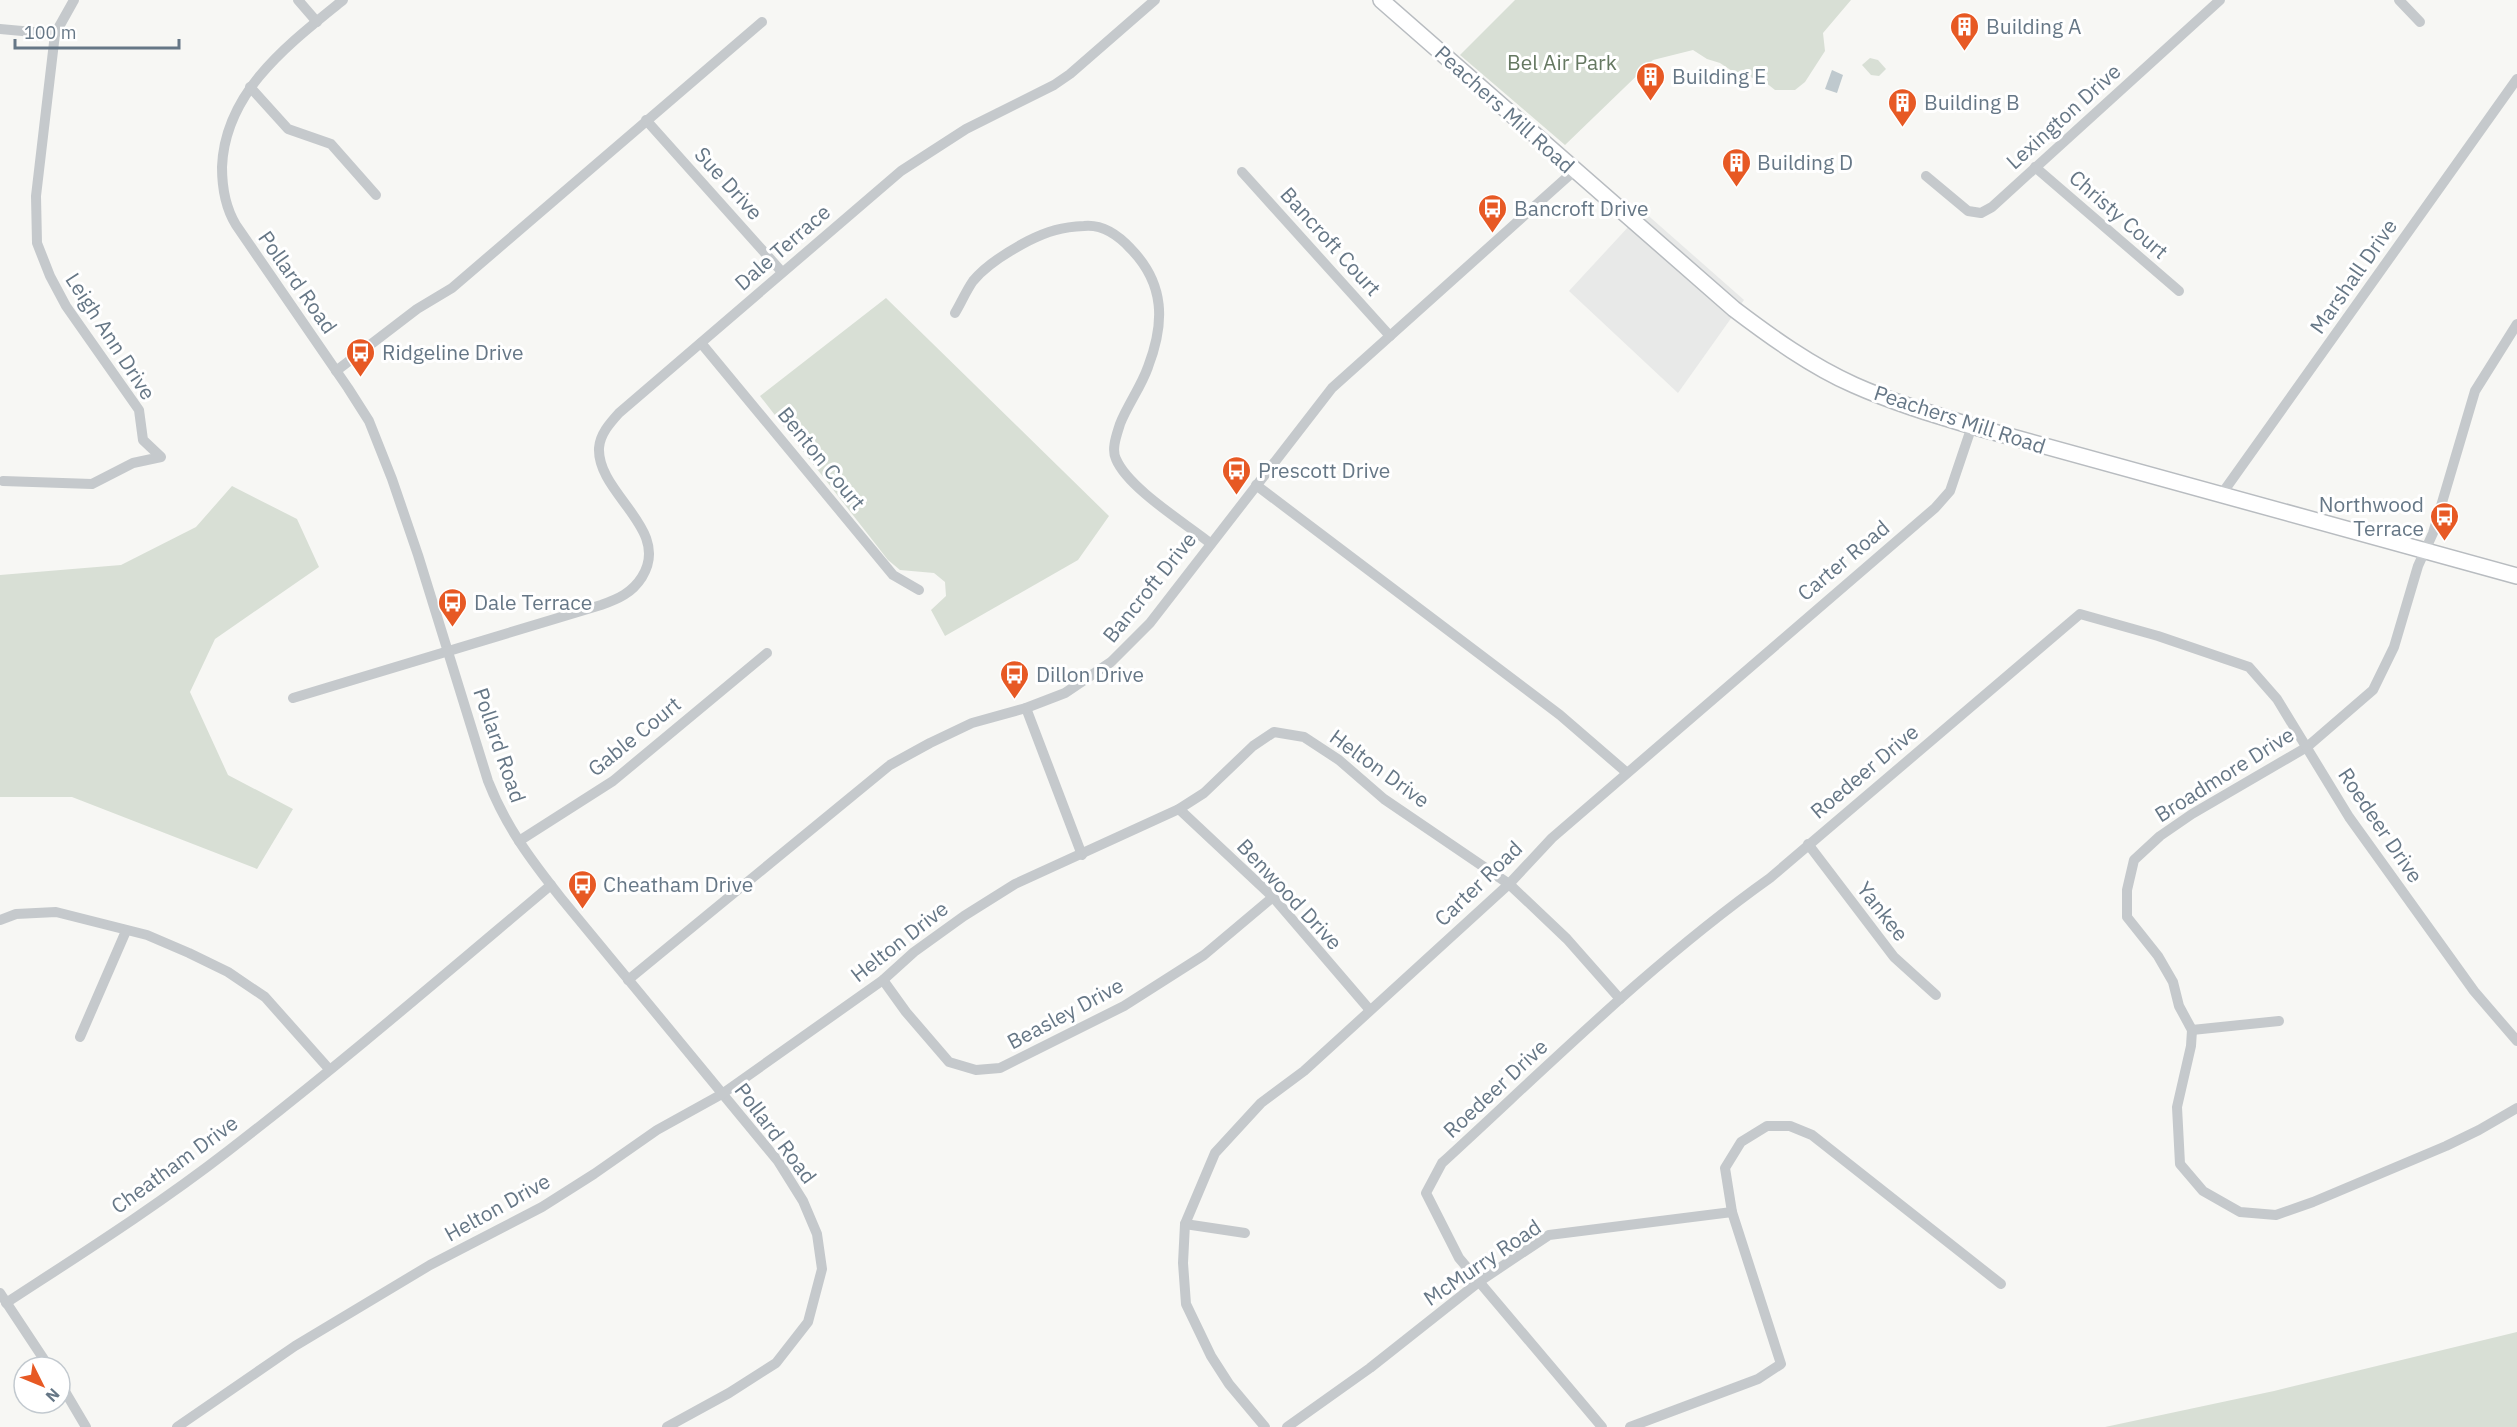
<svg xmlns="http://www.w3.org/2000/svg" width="2517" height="1427" viewBox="0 0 2517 1427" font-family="'IBM Plex Sans',sans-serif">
<rect width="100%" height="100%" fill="#f7f7f4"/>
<polygon fill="#e8e9e8" points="1643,211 1744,300 1678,393 1569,291"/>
<g fill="#d8dfd5">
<polygon points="1515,0 1851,0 1823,33 1825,51 1805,82 1795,90 1775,90 1765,82 1732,71 1720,63 1707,59 1693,50 1653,60 1565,145 1460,55"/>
<polygon points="1870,58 1878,60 1886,69 1879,76 1871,75 1862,65"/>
<polygon points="886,298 1109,516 1078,560 945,636 931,610 946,596 945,582 934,573 900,570 888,560 760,396"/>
<polygon points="232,486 297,519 319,567 215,639 190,692 228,775 293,809 257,869 72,797 0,797 0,575 121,565 196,527"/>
<polygon points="2517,1332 2517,1427 2105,1427 2274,1391"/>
</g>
<polygon fill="#bfc9ce" points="1832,70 1843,75 1837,93 1825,89"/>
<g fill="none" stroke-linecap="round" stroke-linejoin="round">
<defs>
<path id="primary" d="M 1381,0 L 1734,309 C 1771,337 1811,366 1854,385 C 1892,402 1932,414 1972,426 L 2517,576"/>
</defs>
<use href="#primary" stroke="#b8bcc0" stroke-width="18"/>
<g stroke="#c5c9cc" stroke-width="10">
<polyline points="298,0 317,22"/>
<path d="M 343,0 C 289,44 225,91 222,167 C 222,188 225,207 236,225 L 348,388 L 369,421 L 392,479 L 418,555 L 488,781 C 506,827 531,860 561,898 L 778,1161 L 803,1201 L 817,1234 L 822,1269 L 808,1322 L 776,1363 L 729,1393 L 667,1427"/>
<polyline points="2399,0 2420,22"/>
<polyline points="0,29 55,34"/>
<polyline points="250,87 288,129 331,144 376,195"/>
<polyline points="646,120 782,272"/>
<polyline points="2035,167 2179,291"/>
<polyline points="1242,172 1390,336"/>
<polyline points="1926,176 1968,211 1981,213 1992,207 2220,0"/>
<path d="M 955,313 C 961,303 966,291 973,281 C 987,264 1009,251 1028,241 C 1048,231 1062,227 1084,226 C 1103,224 1120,237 1131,249 C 1165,284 1165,323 1148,367 C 1141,387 1128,404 1120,424 C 1117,434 1111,449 1116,459 C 1128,488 1185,523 1210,543"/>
<polyline points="2517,324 2475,391 2433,533 2418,566 2394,647 2373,690 2307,747 2192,814 2160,836 2134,860 2127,890 2127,917 2158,956 2173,982 2179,1006 2192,1030 2191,1046 2177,1107 2180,1164 2203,1191 2240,1212 2276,1215 2313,1202 2446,1146 2479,1130 2517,1108"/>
<polyline points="701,343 893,575 919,590"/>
<polyline points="336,371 417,309 452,288 762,22"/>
<polyline points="3,481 92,484 133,463 161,457 143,440 139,410 66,306 50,276 37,243 36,196 55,34 74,0"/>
<polyline points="1256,485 1560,715 1626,772"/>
<polyline points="2221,495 2517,79"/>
<path d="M 293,698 L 601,605 C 618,599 632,593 642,577 C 672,529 597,494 599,448 C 600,434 610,423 619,413 L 901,171 L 966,129 L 1054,85 L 1070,74 L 1155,0"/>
<polyline points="1026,708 1082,855"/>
<polyline points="1179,809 1273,897 1369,1009"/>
<polyline points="519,841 613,781 767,653"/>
<polyline points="1808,844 1894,957 1936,995"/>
<polyline points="0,920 16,914 56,912 147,935 189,953 228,972 265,997 329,1069"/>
<polyline points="628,980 890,765 930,743 972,723 1026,708 1065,693 1111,662 1150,623 1332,388 1574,171"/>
<polyline points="883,980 906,1012 949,1062 976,1070 1000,1068 1124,1006 1204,955 1273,897"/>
<polyline points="2192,1030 2279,1021"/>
<polyline points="80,1037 126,931"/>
<polyline points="1185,1224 1245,1233"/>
<polyline points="0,1293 49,1367"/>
<path d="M 6,1303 C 81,1254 157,1206 228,1151 C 338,1066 444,975 551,885"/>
<polyline points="60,1383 86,1427"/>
<polyline points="177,1427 295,1346 430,1265 542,1207 594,1174 657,1130 722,1094 883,980 914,952 964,916 1015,884 1179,809 1204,793 1253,746 1274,732 1304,737 1339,760 1384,799 1509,884 1567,939 1620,999"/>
<polyline points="1265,1427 1229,1384 1211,1356 1186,1304 1183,1263 1185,1224 1215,1153 1261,1103 1304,1071 1509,884 1552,838 1935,508 1950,491 1972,426"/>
<polyline points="1287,1427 1370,1368 1480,1281 1549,1235 1732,1212"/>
<path d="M 1602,1427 L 1459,1258 L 1426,1193 L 1442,1163 C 1549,1065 1652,962 1770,878 L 2080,614 L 2158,636 L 2249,667 L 2277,699 L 2349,817 L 2474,991 L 2517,1041"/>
<polyline points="1630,1427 1758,1379 1781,1364 1732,1212 1725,1168 1741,1142 1767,1126 1790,1126 1812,1135 2001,1284"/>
</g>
<use href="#primary" stroke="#fff" stroke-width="15"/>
</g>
<defs>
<symbol id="building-pin" viewBox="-11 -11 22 30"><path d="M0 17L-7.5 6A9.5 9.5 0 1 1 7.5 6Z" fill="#e75924" stroke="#fff"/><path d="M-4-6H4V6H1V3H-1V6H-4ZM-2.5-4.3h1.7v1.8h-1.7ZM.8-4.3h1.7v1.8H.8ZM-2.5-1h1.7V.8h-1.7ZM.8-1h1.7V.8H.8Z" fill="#fff"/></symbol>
<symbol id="bus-pin" viewBox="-11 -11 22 30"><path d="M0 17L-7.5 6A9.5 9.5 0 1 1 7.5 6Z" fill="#e75924" stroke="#fff"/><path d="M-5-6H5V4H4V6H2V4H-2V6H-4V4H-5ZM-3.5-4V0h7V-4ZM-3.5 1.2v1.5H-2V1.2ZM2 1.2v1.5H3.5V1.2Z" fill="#fff"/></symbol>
</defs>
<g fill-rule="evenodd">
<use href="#building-pin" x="1948" y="10" width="33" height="45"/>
<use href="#building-pin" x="1634" y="60" width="33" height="45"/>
<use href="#building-pin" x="1886" y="86" width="33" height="45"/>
<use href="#building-pin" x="1720" y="146" width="33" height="45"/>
<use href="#bus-pin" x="1476" y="192" width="33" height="45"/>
<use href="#bus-pin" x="344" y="336" width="33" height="45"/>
<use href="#bus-pin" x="1220" y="454" width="33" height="45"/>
<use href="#bus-pin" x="2428" y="500" width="33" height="45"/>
<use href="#bus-pin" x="436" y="586" width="33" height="45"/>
<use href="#bus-pin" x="998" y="658" width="33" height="45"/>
<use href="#bus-pin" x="566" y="868" width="33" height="45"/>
</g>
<g text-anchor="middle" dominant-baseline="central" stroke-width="6" stroke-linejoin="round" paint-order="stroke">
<g font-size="21" fill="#667786" stroke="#fff" text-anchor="start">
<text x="1986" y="26">Building A</text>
<text x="1672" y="76">Building E</text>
<text x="1924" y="102">Building B</text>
<text x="1757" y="162">Building D</text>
<text x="1514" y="208">Bancroft Drive</text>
<text x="382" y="352">Ridgeline Drive</text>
<text x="1258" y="470">Prescott Drive</text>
<text x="2424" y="504" text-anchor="end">Northwood<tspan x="2424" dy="24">Terrace</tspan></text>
<text x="474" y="602">Dale Terrace</text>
<text x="1036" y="674">Dillon Drive</text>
<text x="603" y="884">Cheatham Drive</text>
</g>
<g font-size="21" fill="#657861" stroke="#fff">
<text x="1562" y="62">Bel Air Park</text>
</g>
<g font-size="21" fill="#667786" stroke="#fff">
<text transform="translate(1505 109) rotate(42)">Peachers Mill Road</text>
<text transform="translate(2063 116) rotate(-42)">Lexington Drive</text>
<text transform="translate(729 183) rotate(48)">Sue Drive</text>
<text transform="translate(2119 214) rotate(41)">Christy Court</text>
<text transform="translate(1331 241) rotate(48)">Bancroft Court</text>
<text transform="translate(782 247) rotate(-41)">Dale Terrace</text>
<text transform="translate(2353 276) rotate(-55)">Marshall Drive</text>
<text transform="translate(298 282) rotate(55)">Pollard Road</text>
<text transform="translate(111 336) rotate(57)">Leigh Ann Drive</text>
<text transform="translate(1960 419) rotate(18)">Peachers Mill Road</text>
<text transform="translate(822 458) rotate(51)">Benton Court</text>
<text transform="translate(1843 560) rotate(-40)">Carter Road</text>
<text transform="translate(1149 587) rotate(-51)">Bancroft Drive</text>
<text transform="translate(634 736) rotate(-39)">Gable Court</text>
<text transform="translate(500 745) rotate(71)">Pollard Road</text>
<text transform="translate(1380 768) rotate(36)">Helton Drive</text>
<text transform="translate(1864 771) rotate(-40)">Roedeer Drive</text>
<text transform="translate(2224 774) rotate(-32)">Broadmore Drive</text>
<text transform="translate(2381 825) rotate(56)">Roedeer Drive</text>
<text transform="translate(1478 883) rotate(-44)">Carter Road</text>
<text transform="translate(1290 894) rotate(47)">Benwood Drive</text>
<text transform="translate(1883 911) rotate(52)">Yankee</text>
<text transform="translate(899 941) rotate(-38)">Helton Drive</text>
<text transform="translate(1065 1013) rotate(-28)">Beasley Drive</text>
<text transform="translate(1495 1088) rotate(-43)">Roedeer Drive</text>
<text transform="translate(776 1133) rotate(53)">Pollard Road</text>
<text transform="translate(174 1164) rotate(-36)">Cheatham Drive</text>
<text transform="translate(497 1207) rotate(-29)">Helton Drive</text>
<text transform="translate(1482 1262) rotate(-34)">McMurry Road</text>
</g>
</g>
<g transform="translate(42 1385) rotate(133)"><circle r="28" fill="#ffffff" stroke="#c2c9cf" stroke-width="1.5"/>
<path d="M0-4.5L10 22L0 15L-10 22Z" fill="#e75924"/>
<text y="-9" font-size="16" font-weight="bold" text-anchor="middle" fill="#667786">N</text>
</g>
<path d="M15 39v9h164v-9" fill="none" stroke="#667786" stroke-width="3"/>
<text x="24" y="39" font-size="18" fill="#667786" stroke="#ffffff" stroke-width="4.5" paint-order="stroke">100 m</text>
</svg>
